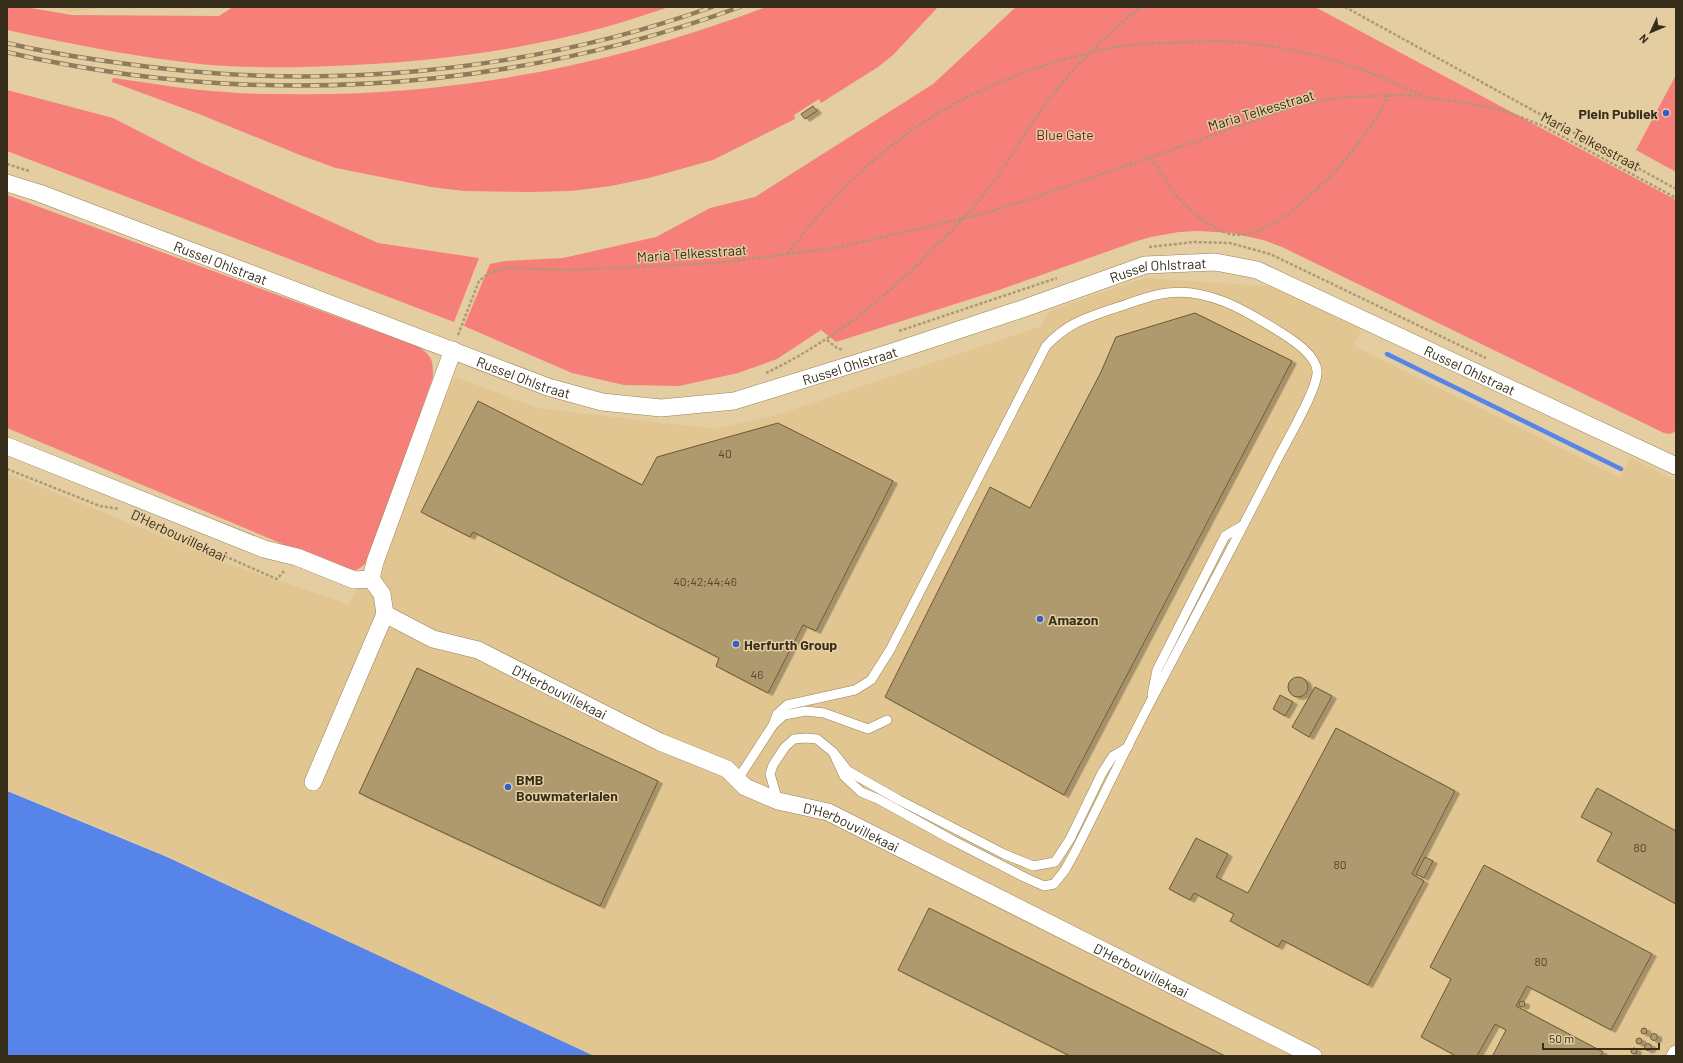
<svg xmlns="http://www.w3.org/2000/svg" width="1683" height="1063" viewBox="0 0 1683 1063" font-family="Barlow,sans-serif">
<defs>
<filter id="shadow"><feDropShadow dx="4.5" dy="2.5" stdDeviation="0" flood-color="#0004"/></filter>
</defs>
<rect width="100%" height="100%" fill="#e4cda1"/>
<g fill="#e1c692">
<polygon points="55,7 106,7 70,12"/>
<polygon points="1145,278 1279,287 1360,327 1360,332 1354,346 1620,477 1630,457 1676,481 1676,1056 594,1056 168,856 7,790 7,473 232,565 349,604 445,395 447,395 453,381 456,377 537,408 715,429 783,413 1041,326 1049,311"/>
</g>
<g fill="#f77f7a">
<path d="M 7,7 L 25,7 L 72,15 L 219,16 L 233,7 L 669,7 C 647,14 624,22 602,28 C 513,52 423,63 331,66 C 289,68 242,68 200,64 C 135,57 71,44 7,30 Z"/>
<path d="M 766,7 L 938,7 L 893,55 L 878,67 L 821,103 L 819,99 L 794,115 L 795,119 L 713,160 L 649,178 L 611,186 L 571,191 L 529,192 L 464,191 L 431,187 L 336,168 L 300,155 L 199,114 L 112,82 L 113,78 C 151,83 188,90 226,92 C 246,94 266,94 286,94 C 451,97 611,66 766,7 Z"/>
<polygon points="1016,7 1315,7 1676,200 1676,431 1670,434 1664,433 1282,247 1263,240 1232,233 1198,231 1179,232 1151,237 1137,241 996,291 836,342 821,330 777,359 738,373 679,386 624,385 572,373 464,326 490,264 505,261 563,258 656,237 710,208 755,197 933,84"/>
<polygon points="1676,75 1676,172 1636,150"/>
<polygon points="7,90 113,118 197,161 378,243 479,258 454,322 7,151"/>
<path d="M 7,195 L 419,347 C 433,357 433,361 433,377 L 371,556 C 358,574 355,572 335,566 L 7,428 Z"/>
</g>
<polygon fill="#5684e8" points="7,791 167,857 594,1056 7,1056"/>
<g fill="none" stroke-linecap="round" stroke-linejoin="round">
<polyline stroke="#5684e8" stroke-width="4.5" points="1387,354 1621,469"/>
</g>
<g fill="#af996e" stroke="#6d5930" filter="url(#shadow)">
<polygon points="813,106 817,111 805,119 801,114"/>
<polygon points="1195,313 1292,361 1064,795 885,697 990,487 1030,508 1101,372 1116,337"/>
<polygon points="478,401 642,485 657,457 778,423 893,481 816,631 803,625 768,693 716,666 719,658 473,532 470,537 421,512"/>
<polygon points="417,668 658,781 600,906 359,793"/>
<circle cx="1298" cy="687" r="10"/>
<polygon points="1315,687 1332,696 1309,737 1292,727"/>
<polygon points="1280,695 1293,702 1285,716 1273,709"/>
<polygon points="1336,728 1455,791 1412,874 1424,881 1368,985 1282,940 1278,947 1230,921 1234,914 1194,893 1190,900 1169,889 1196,838 1228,854 1216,877 1248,893"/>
<polygon points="1597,788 1676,831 1676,904 1597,861 1612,833 1581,817"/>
<polygon points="1425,857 1433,861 1424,878 1416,874"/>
<polygon points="1484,865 1652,954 1611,1030 1527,986 1516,1006 1603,1052 1600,1056 1494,1056 1493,1055 1506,1030 1495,1024 1477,1056 1456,1056 1421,1037 1451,979 1430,967"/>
<polygon points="929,908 1225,1056 1070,1056 898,970"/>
<circle cx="1522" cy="1004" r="3"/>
<circle cx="1644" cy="1031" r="3"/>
<circle cx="1654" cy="1037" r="3.5"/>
<circle cx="1639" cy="1041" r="3"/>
<circle cx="1648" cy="1047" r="3.5"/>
<circle cx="1634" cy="1051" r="3"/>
</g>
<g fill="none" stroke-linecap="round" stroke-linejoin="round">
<defs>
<g id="lane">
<polyline points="1152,695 1157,670 1225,536 1242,526"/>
<path d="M 773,725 L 777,714 L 787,705 L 855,690 L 871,680 L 890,650 L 1046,346 C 1068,323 1083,319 1112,309 C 1128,304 1145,297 1161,294 C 1204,285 1245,310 1280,332 C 1293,340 1316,355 1317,371 C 1319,387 1285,444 1277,460 C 1236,540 1194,620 1152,699 C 1125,750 1101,801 1075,852 L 1065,870 L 1054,884 L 1044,886 L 1026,878 L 952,840 L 878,799 L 861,792 L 844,776 L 833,752"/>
<polyline points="738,779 773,725 784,715 806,711 824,713 868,729 887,720"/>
<polyline points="778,801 770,774 773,765 785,747 794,739 806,738 817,739 833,752 848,771 899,800 1004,854 1033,866 1055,862 1070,839 1102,773 1113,756 1128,747"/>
</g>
<g id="street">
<path id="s1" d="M 7,183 L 39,193 L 548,387 L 602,402 L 661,408 L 734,401 L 892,352 L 1022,309 L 1145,265 L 1215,262 L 1257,270 L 1676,466"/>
<polyline points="7,446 264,549 297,557 354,580 371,579"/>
<polyline points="371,579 375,562 453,350"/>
<path id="s2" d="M 385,614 L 433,639 L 478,650 L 660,742 L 727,769 L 745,787 L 778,801 L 828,812 L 1313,1056"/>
<polyline points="313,782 385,614 382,594 371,579"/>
<polyline points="1675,1056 1676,1054"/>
</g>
</defs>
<use href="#lane" stroke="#988359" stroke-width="10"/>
<use href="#street" stroke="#988359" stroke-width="18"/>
<g stroke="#ac9976" stroke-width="2.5" stroke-dasharray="3 2" stroke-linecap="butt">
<polyline points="1345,7 1676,189"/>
<path d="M 1149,159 C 1160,167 1164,179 1172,190 C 1184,207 1205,223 1224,232 C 1263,250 1331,178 1353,150 C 1367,133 1380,114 1389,94"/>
<polyline points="7,164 29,171"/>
<polyline points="1149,247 1194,242 1230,243 1270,254 1486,358"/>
<path d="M 787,254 C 827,201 876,152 932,117 C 983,85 1043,63 1102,50 C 1125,44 1150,43 1173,43 C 1188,42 1202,41 1216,41 C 1256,42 1299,50 1337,61 C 1367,70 1395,83 1423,96"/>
<polyline points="899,331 1057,278"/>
<polyline points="458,335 479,281 489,273 505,268 570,270 719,263 840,247 978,215 1028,200 1302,104 1345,97 1408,95 1462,102 1505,111 1543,126 1676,198"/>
<polyline points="827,340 837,348 843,350"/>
<path d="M 766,373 C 831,342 887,297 937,245 C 955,227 973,210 988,189 C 1008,163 1024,133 1044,106 C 1070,70 1105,35 1141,7"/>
<polyline points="7,469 100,506 119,509"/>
<polyline points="166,528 188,540 277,579 284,571"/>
</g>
<use href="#lane" stroke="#fff" stroke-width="9"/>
<use href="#street" stroke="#fff" stroke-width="17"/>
<defs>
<g id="rail">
<path d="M 7,43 C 44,52 82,58 120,63 C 318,92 523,74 712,7"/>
<path d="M 7,52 C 46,62 85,68 125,74 C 333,102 543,79 740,7"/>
</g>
</defs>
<use href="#rail" stroke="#8d7d5e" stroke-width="4.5"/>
<use href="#rail" stroke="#e4cda1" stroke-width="3" stroke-dasharray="9" stroke-linecap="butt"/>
</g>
<g fill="#3060cf" stroke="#e4cda1" stroke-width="1.5">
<circle cx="1666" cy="113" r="4"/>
<circle cx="1040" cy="619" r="4"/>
<circle cx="736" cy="644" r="4"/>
<circle cx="508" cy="787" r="4"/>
</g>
<g text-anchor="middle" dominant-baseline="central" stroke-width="3" stroke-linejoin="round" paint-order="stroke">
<g font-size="12" fill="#544830">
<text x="725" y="453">40</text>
<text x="705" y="581">40;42;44;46</text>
<text x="757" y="674">46</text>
<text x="1640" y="847">80</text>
<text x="1340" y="864">80</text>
<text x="1541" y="961">80</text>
</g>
<g font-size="14" fill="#362d1b" stroke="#e4cda1">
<text transform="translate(1261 110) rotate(-17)">Maria Telkesstraat</text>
<text transform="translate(1591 141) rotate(28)">Maria Telkesstraat</text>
<text transform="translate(692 253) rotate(-4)">Maria Telkesstraat</text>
<text stroke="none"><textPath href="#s1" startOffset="228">Russel Ohlstraat</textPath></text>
<text stroke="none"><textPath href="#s1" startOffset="1212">Russel Ohlstraat</textPath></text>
<text stroke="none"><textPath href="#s1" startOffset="888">Russel Ohlstraat</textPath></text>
<text stroke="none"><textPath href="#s1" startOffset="1548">Russel Ohlstraat</textPath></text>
<text stroke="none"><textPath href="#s1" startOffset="552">Russel Ohlstraat</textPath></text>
<text transform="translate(179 535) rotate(25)">D'Herbouvillekaai</text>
<text stroke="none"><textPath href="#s2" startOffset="192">D'Herbouvillekaai</textPath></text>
<text stroke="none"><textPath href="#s2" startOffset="516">D'Herbouvillekaai</textPath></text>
<text stroke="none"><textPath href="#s2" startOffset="840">D'Herbouvillekaai</textPath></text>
</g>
<g font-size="14" font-weight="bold" fill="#362d1b" stroke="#e4cda1" text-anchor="start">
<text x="1658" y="113" text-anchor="end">Plein Publiek</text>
<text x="1048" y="619">Amazon</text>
<text x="744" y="644">Herfurth Group</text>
<text x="516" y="779">BMB<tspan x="516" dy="16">Bouwmaterialen</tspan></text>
</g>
<g font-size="14" fill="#6f1e20" stroke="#e4cda1">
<text x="1065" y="134">Blue Gate</text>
</g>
</g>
<rect width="1683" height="1063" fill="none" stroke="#362d1b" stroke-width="16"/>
<g transform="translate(1651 32) rotate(226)" stroke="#e4cda1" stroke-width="3" paint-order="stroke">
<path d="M0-3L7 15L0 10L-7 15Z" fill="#362d1b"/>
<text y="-6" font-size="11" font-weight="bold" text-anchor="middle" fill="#362d1b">N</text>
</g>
<path d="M1543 1043v6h116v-6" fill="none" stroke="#362d1b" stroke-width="2"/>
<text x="1549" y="1043" font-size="12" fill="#362d1b" stroke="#e4cda1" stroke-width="3" paint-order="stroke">50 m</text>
</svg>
